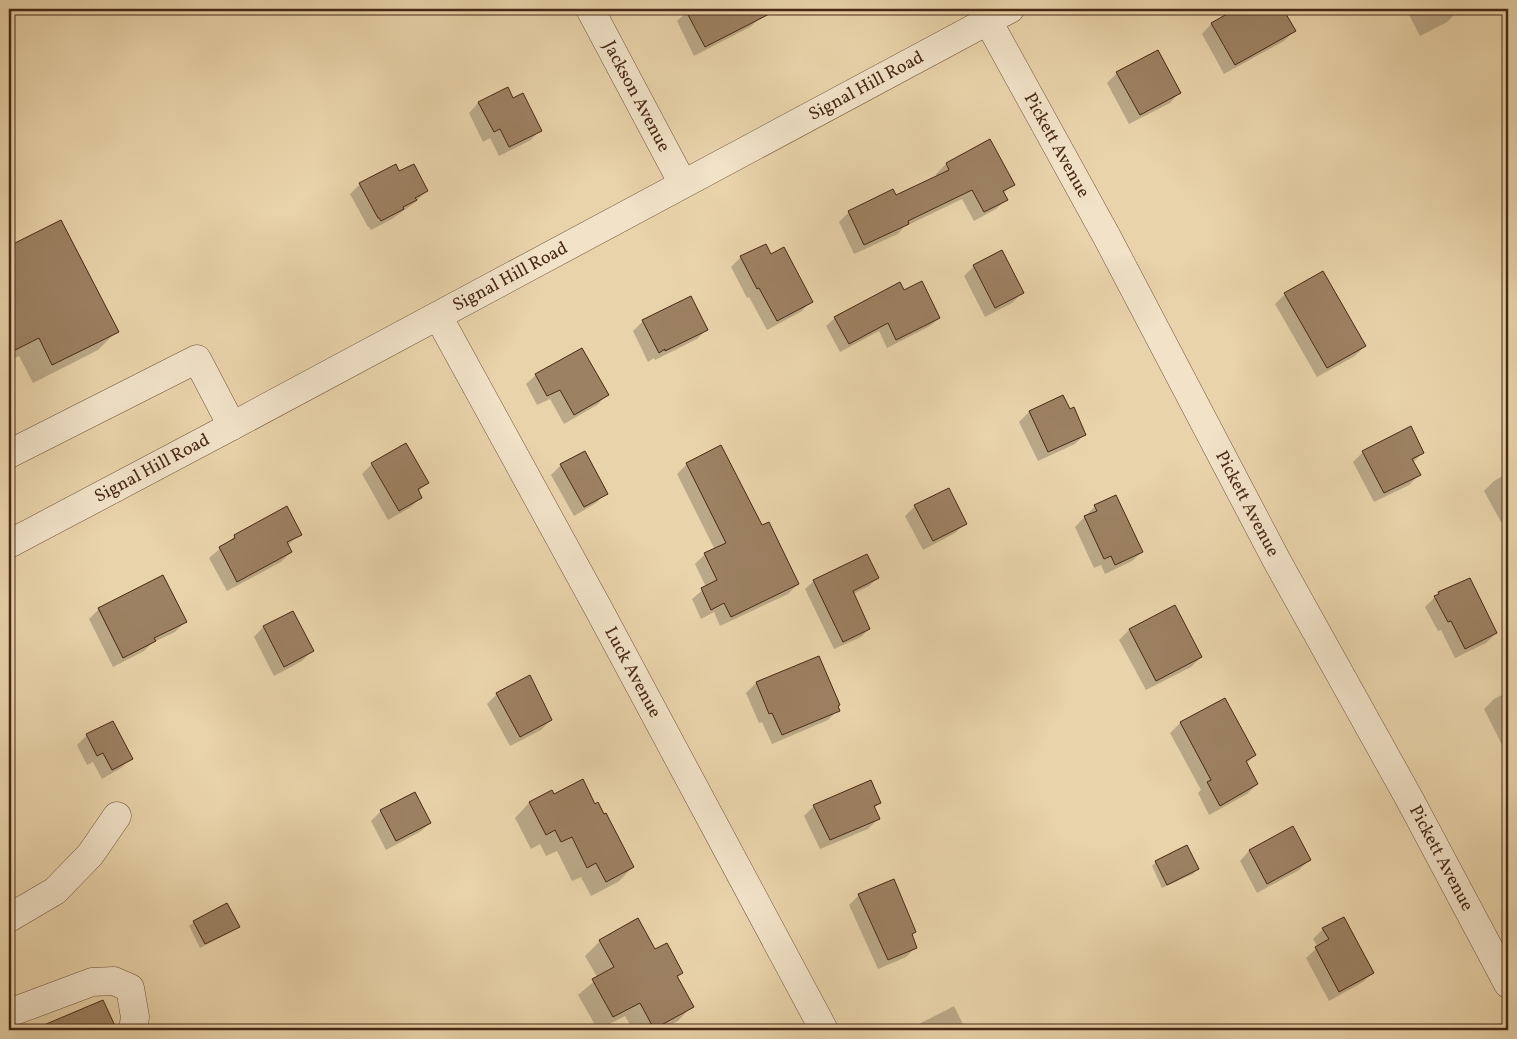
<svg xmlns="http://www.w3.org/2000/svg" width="1517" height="1039" viewBox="0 0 1517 1039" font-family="Vollkorn,serif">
<rect width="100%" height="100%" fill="#e9d3aa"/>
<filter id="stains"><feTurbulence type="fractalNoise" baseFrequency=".004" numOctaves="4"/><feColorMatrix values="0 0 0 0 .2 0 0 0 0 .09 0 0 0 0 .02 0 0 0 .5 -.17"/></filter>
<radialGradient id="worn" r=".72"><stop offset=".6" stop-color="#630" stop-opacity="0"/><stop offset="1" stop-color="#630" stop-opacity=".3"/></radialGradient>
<g fill="#0003">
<polygon points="690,9 755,9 760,18 750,27 694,56 677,21"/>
<polygon points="1238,9 1281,9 1294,31 1284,41 1224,74 1202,34 1211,24"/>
<polygon points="1341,9 1351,9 1343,13"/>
<polygon points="1406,9 1455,9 1457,12 1447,22 1420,36"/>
<polygon points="1117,73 1179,93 1170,103 1129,124 1107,83"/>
<polygon points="513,99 540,130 531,140 499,156 490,138 483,142 469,113 478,103"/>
<polygon points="989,141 1013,184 1003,194 1006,200 996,209 974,221 962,199 904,227 898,234 854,254 839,222 849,212 895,197 938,177 936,174 946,164"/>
<polygon points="399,173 426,191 417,201 392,219 371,230 369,227 368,227 350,194 360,184"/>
<polygon points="61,221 117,331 98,350 33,383 19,356 9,361 9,247"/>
<polygon points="762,247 811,301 802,311 767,330 749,297 747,298 731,267 741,257"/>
<polygon points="974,266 1022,293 1012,303 985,317 964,276"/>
<polygon points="904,291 939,318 930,326 887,348 879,331 840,352 826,326 835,318"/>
<polygon points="1285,294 1365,346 1355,356 1317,377 1275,304"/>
<polygon points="643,321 706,330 697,339 655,360 654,358 648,362 633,331"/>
<polygon points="536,375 607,395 597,405 564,424 550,399 537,405 526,384"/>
<polygon points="1063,397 1069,411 1085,434 1075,444 1038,461 1019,422 1029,412"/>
<polygon points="406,444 428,482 418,492 421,497 411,507 388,520 362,474 372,464"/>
<polygon points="721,447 762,526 798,584 788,594 720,626 714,612 701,619 692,599 706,587 695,564 705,554 715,550 677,474 687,464"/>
<polygon points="1363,452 1423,452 1413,463 1419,475 1409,485 1374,502 1353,462"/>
<polygon points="561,465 606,493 596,503 574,516 551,475"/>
<polygon points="1508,473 1508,518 1501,522 1484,491 1494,481"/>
<polygon points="915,506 965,523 955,533 923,550 905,516"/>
<polygon points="1095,506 1142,552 1132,561 1105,574 1101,565 1094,568 1075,527"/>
<polygon points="300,534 287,546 291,552 281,562 227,591 209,558 235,536"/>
<polygon points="867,556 877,578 869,586 853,594 869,629 861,637 834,649 805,589 814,581"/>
<polygon points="1439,593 1496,633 1486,643 1455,658 1441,630 1438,631 1425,607"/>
<polygon points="1175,607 1201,657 1191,667 1146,690 1119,640 1129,630"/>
<polygon points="99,609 185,622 175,632 152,643 144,651 113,667 89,619"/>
<polygon points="292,612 312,651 302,661 274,676 254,637 263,627"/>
<polygon points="756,683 837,707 838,710 828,720 772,744 762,722 759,723 746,693"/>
<polygon points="1508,692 1508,757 1484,709 1494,699"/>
<polygon points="497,694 551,720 541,730 510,746 487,704"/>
<polygon points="1224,700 1255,755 1246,764 1257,784 1247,794 1209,815 1198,793 1201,790 1170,733 1180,723"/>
<polygon points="87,735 131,758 121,768 102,779 93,762 87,765 77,745"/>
<polygon points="552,792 554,796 595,805 633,867 618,882 591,896 581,877 572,881 557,851 546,856 540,844 531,849 515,818 529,803"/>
<polygon points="879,803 874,809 878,819 868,829 820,849 804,816 814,806"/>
<polygon points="381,811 430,823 420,832 386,850 371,821"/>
<polygon points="1292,828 1309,860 1299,870 1257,893 1240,861 1249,851"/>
<polygon points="1156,862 1197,869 1193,874 1162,888 1152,866"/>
<polygon points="859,895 914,932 911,936 916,947 906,957 878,969 849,905"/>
<polygon points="194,922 238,926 233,931 200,948 189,926"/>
<polygon points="1323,929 1372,973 1363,982 1329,1001 1306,958 1318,947 1313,939"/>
<polygon points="600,941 654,950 682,973 677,978 692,1006 678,1021 661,1030 633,1030 625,1016 598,1030 578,995 598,978 585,956"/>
<polygon points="102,1001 115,1030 44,1030 51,1023 81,1009 81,1010"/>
<polygon points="954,1006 966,1030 914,1030 921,1023"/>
</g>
<g fill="#9c8162" stroke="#482814">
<polygon points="685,9 779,9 705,47"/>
<polygon points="1236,9 1283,9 1296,31 1235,65 1211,23"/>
<polygon points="1158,50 1181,93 1140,115 1116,72"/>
<polygon points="508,87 513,98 523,93 542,131 509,147 500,129 494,132 478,102"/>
<polygon points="990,139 1015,185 1003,191 1008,200 984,212 972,190 908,221 909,224 864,245 848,211 893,189 896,195 949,170 946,163"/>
<polygon points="396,164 399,171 414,164 428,191 415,198 417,200 403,207 404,209 381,221 379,218 378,218 359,183"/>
<polygon points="61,220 119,332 52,365 39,338 9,353 9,246"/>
<polygon points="766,244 771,254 784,247 813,302 777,321 759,288 757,289 740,256"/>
<polygon points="1002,250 1024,293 995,308 973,265"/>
<polygon points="1323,271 1366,346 1327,368 1284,293"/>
<polygon points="922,281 940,318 896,340 888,323 849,344 834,317 900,282 904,290"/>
<polygon points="691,296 708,330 665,351 665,349 659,353 642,320"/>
<polygon points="582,348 609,395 574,415 560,390 547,396 535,374"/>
<polygon points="1063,395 1070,409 1074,407 1086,435 1048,452 1029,411"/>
<polygon points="1411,426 1424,453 1412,459 1421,475 1384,493 1362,451"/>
<polygon points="406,443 429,483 418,489 422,498 399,511 371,463"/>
<polygon points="721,445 762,525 769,522 799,584 731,617 724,603 711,610 701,588 717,580 704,553 726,543 686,463"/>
<polygon points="585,451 608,494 584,507 560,464"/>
<polygon points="949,488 967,524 933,541 914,505"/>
<polygon points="1116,495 1143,552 1115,565 1111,556 1104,559 1084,516 1097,511 1094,505"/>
<polygon points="287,506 302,535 287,542 292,552 237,582 219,547 235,538 234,535"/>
<polygon points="867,554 879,578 853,591 870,629 843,642 813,580"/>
<polygon points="163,575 187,622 154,638 156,641 123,658 98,608"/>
<polygon points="1470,578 1497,633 1465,649 1451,621 1448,622 1434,596 1439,594 1438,592"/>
<polygon points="1175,605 1202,657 1156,681 1129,629"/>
<polygon points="293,611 314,651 284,667 263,626"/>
<polygon points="819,656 840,705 838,706 840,711 782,735 772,713 769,714 756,682"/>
<polygon points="530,675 552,720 520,737 496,693"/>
<polygon points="1225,698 1256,755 1246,761 1258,784 1220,806 1207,782 1211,780 1180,722"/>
<polygon points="113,721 133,759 112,770 103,753 97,756 86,734"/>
<polygon points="583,779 595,804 598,802 604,814 606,813 634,867 606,882 596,863 587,868 572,837 561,842 555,830 546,835 529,802 552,790 554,794"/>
<polygon points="871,780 881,803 874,806 880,819 830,840 813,805"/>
<polygon points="415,792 431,823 396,841 380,810"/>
<polygon points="1293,826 1311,860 1267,884 1249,850"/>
<polygon points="1187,845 1199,869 1167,885 1155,861"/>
<polygon points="894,879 916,932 912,934 917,948 888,960 858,894"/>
<polygon points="227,903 240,927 205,944 193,921"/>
<polygon points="1344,917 1374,973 1339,992 1315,947 1329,939 1322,928"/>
<polygon points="638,918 655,949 667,943 683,973 677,976 694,1007 654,1029 640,1003 613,1017 592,979 614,967 599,940"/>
<polygon points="103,1000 117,1030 32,1030"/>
</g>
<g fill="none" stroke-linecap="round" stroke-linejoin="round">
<defs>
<g id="minor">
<path id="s1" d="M 590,9 L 683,184"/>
<path id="s2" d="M 988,21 L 1107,237 L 1277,561 L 1410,800 L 1508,984"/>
<path id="s3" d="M 438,316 L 598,608 L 824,1030"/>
<polyline points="9,454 197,359 232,426"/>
<path id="s4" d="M 9,544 L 232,426 L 1010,9"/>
<polyline points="9,918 55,891 90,855 117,816"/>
<polyline points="9,1013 92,982 114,981 130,988 135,1017 133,1030"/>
</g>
</defs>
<use href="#minor" stroke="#70533a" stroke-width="29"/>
<use href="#minor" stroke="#f1e2c8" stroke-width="28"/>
</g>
<g text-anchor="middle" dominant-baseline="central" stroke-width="4.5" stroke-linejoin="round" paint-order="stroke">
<g font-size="18" fill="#482814" stroke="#f1e2c8">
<text stroke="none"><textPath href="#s4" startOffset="972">Signal Hill Road</textPath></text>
<text stroke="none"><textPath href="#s1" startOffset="99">Jackson Avenue</textPath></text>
<text stroke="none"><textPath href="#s2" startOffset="142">Pickett Avenue</textPath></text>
<text stroke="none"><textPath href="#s4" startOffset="568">Signal Hill Road</textPath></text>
<text stroke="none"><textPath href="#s4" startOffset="162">Signal Hill Road</textPath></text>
<text stroke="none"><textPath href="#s2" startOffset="548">Pickett Avenue</textPath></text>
<text stroke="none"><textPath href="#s3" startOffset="406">Luck Avenue</textPath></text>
<text stroke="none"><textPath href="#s2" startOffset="952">Pickett Avenue</textPath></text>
</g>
</g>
<rect width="1517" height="1039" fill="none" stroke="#e9d3aa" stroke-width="30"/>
<rect x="10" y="10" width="1497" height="1019" fill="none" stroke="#482814" stroke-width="2.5"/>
<rect x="15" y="15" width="1487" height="1009" fill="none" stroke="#482814"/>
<rect width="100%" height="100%" filter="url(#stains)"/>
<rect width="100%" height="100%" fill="url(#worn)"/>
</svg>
